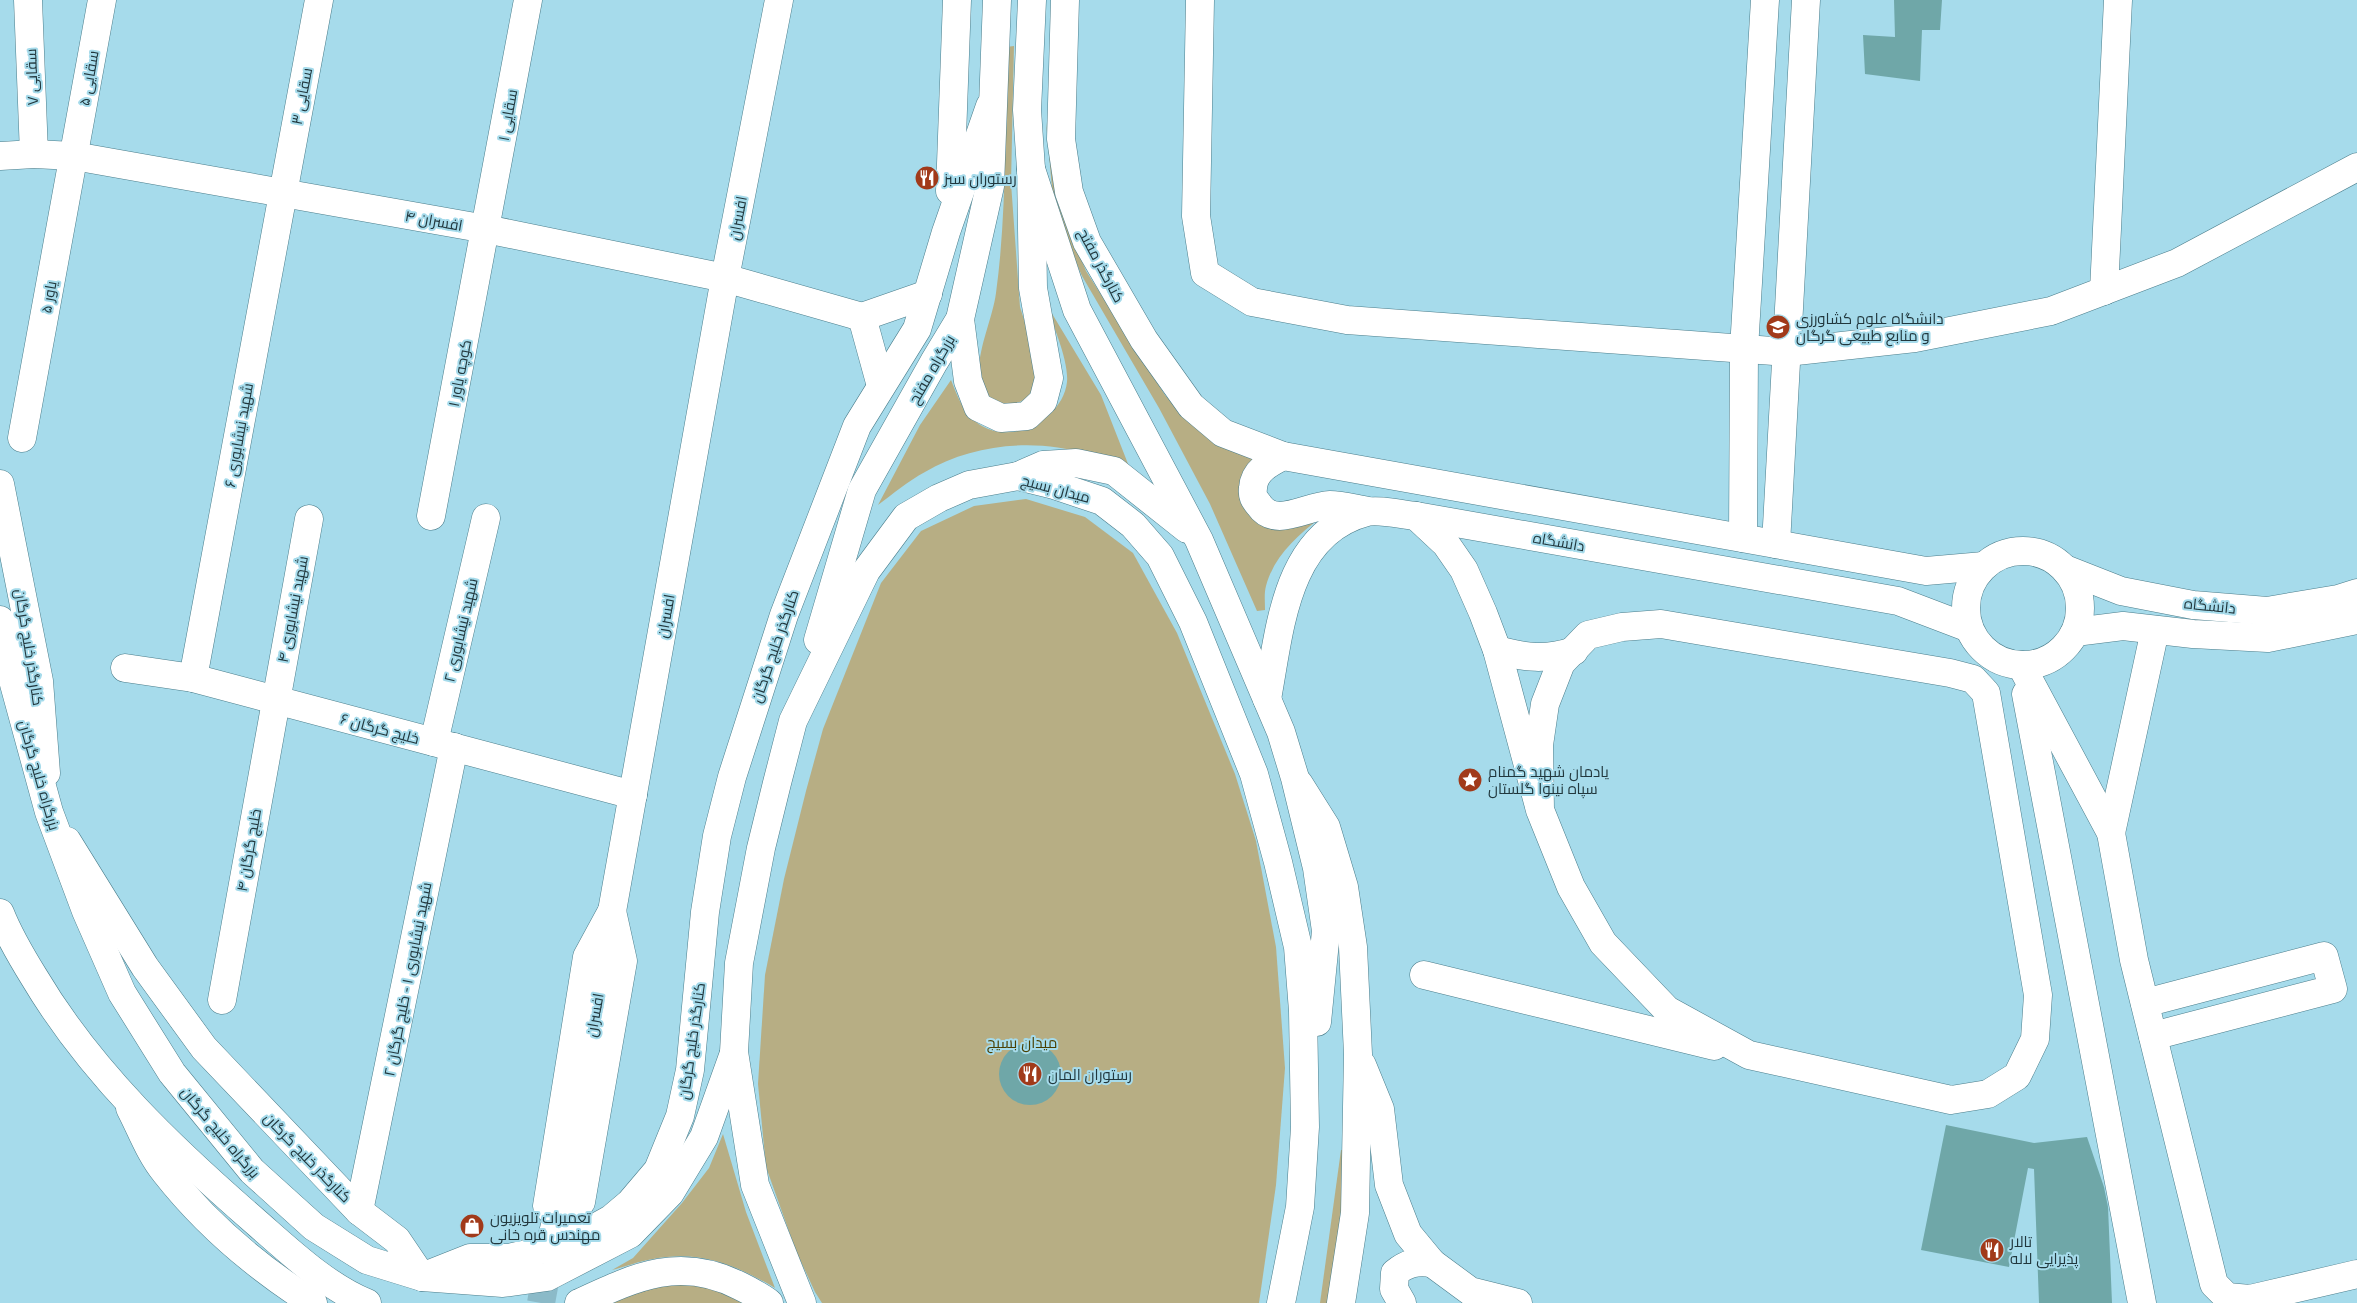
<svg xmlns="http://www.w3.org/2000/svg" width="2357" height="1303" viewBox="0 0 2357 1303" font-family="'Open Sans',Cairo,sans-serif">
<rect width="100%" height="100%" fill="#a6dbeb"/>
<g fill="#b7ae84">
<path d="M 1014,46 L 1011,183 L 1020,307 L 1037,360 L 1034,393 C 1021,403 1005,412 991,398 C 987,394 982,391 981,386 C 973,357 992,323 996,293 C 1007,212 1005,128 1006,47 Z"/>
<path d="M 1046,122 L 1056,187 L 1069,229 L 1086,271 L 1165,395 L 1190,422 L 1257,461 L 1246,506 L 1320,518 C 1297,536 1274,556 1266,586 C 1264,593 1265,602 1265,610 L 1257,611 L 1210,504 L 1159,408 L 1082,276 L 1063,233 L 1052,188 Z"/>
<path d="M 1045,302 L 1101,395 L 1132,474 C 1118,467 1103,458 1087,454 C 1035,438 972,444 925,472 C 908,481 893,494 878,505 L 920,425 L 951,380 C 958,397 964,416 982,426 C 1014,445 1063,418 1067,382 C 1069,360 1052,323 1045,302 Z"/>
<polygon points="1026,499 1085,517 1133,553 1177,633 1235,774 1256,841 1276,947 1285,1068 1276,1185 1259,1303 822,1303 815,1292 796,1251 766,1167 758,1084 765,975 784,879 806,791 823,729 881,583 921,531 974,506"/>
<path d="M 723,1134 L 746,1212 L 775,1288 C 736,1265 700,1250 653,1259 C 639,1261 625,1267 612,1270 L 633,1258 L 682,1203 L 709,1168 Z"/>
<polygon points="1341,1150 1345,1150 1340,1227 1328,1303 1320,1303"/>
<path d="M 659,1284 C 693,1284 717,1286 747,1303 L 607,1303 Z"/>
</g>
<g fill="#6fa7a8">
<polygon points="1894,0 1942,0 1940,30 1922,30 1920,81 1865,74 1863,35 1895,37"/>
<circle cx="1030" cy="1074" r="31"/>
<polygon points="1946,1125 2034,1143 2087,1137 2104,1187 2108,1207 2112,1303 2039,1303 2034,1169 2028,1168 2009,1267 1921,1250"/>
</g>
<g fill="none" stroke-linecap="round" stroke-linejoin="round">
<polyline stroke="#8bbac8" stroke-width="28" stroke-dasharray="28 14" stroke-linecap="butt" points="541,1303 550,1254"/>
<defs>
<g id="minor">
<polyline points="28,0 34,154"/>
<polyline points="1200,0 1196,216 1205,273 1252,302 1347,320 1787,352 1915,338 2051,311 2177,263 2357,167"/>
<polyline points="0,156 34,154 74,156 486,229 725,278 862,317"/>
<polyline points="2104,291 2118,0"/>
<polyline points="862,317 881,386"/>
<polyline points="862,317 928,294"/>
<polyline points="22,438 102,0"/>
<polyline points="431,516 528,0"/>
<polyline points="1416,516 1446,544 1464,570 1483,613 1497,650 1540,810 1571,887 1603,943 1667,1010 1749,1055 1951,1100 1988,1094 2017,1076 2035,1039 2038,995 1986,693 1973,679 1950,673 1661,624 1622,627 1588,635 1561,663 1545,704 1539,745 1540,810"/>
<polyline points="1743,538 1744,349 1765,0"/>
<polyline points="1776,544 1806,0"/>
<path d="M 1497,650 C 1526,658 1545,660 1574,651"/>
<polyline points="2021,665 2111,833 2134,960 2214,1284 2227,1297 2250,1299 2357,1274"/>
<polyline points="125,668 193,678 633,795"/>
<polyline points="193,678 319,0"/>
<polyline points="2026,694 2142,1303"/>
<polyline points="434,742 486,518"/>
<polyline points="2111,833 2155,630"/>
<polyline points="1424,975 1714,1046"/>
<polyline points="222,1000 309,519"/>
<polyline points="2145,1003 2324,956 2333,989 2153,1036"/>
<polyline points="359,1211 454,747"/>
</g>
<g id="major">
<polyline points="1065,0 1061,139 1069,192 1087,242 1144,340 1191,406 1223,433 1283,456 1926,571 1984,566"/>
<polyline points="950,191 957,0"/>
<path d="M 1283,456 C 1269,463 1254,471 1253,488 C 1252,496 1254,499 1259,505 C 1275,529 1306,506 1330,505 C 1342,505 1356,509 1368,511"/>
<polyline points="0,484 39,681 46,773"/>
<circle cx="2023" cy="608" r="57"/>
<polyline points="2065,569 2121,591 2193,605 2267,611 2338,599 2357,593"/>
<polyline points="2075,632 2123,626 2193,634 2268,638 2357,620"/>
<path d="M 1267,699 C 1280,630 1285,533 1367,512 C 1378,509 1404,515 1416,516 L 1898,601 L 1969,628"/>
<polyline points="1299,784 1326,827 1344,887 1353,947 1358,1054 1355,1213 1341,1303"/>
<polyline points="67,841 145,967 204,1048 359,1211 397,1240 422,1277 470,1258 509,1258 535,1252 593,1229 611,1219 630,1203 658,1170 680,1116 690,1070 705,912 717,836 732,777 784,615 857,426 917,329 946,232 990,106"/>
<path d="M 612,911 L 623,961 L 581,1202 L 572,1213 C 561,1214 554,1215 547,1206 L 587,957 Z"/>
<polyline points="1362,1065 1380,1109 1389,1185 1408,1234 1432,1263 1470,1291 1518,1303"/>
<path d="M 130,1108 C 141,1129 150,1154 165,1172 C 205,1223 258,1268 313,1303"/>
<polyline points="553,1233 558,1214 725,278 779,0"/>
<path d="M 1402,1303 L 1394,1289 L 1395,1273 C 1407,1263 1416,1261 1432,1263"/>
</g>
<g id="highway">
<polyline points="1031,169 1077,310 1199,540 1281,732 1295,778 1317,868 1326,931 1317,1022"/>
<polyline points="960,319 968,381 978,407 1001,418 1027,416 1043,401 1049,378 1033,288 1031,169 1027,110 1032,0"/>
<polyline points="1018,476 1043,465 1076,463 1114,471 1187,529"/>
<polyline points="0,620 14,684 49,812 86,911 122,993 172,1073 252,1171 314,1227 367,1260 422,1277 503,1283 547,1277 630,1234 670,1193 704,1137 733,1056"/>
<polyline points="818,640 862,490 934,362 960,319 990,186 997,0"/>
<path d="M 0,913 C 9,936 21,956 34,977 C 91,1073 173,1150 257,1223 C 289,1251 327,1287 367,1303"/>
<path d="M 579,1303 C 635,1277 680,1255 740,1286 C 750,1291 760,1296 769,1303"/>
<polyline points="802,1303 755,1185 734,1052 739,963 761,848 777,783 793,721 866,571 906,517 939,498 969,485 1018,476 1054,485 1102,501 1133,525 1160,556 1193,622 1254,774 1278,862 1298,947 1303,1011 1305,1127 1300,1207 1281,1303"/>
</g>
</defs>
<use href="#minor" stroke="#4a7d8b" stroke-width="29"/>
<use href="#major" stroke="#4a7d8b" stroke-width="29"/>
<use href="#highway" stroke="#4a7d8b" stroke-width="29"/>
<use href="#minor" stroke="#fff" stroke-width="28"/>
<use href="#major" stroke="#fff" stroke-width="28"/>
<use href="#highway" stroke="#fff" stroke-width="28"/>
</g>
<defs>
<symbol id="restaurant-disc" viewBox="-11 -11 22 22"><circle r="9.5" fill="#a13a1a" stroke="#a6dbeb"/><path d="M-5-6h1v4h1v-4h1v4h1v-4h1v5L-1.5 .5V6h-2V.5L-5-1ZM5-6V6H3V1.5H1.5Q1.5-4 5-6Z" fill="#fff"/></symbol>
<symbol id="university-disc" viewBox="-11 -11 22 22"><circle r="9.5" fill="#a13a1a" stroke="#a6dbeb"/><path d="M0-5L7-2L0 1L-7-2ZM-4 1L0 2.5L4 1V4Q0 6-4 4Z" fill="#fff"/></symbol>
<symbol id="sight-disc" viewBox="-11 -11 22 22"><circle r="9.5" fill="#a13a1a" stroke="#a6dbeb"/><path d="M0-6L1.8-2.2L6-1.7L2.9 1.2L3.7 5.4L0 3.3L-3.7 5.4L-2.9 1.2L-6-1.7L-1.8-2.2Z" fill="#fff"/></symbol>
<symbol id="shop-disc" viewBox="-11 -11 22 22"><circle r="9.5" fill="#a13a1a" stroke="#a6dbeb"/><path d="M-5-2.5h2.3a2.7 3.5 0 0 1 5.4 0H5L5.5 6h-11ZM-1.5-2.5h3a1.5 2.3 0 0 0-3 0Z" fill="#fff"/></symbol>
</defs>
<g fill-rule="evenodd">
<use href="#restaurant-disc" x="913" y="164" width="28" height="28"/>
<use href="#university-disc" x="1764" y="313" width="28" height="28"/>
<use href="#sight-disc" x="1456" y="766" width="28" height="28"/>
<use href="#restaurant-disc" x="1016" y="1060" width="28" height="28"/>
<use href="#shop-disc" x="458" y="1212" width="28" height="28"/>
<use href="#restaurant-disc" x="1978" y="1236" width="28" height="28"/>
</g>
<g text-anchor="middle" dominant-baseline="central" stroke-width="4" stroke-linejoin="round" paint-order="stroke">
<g font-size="15" fill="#21373d" stroke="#a6dbeb">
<text transform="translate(31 77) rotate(-92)">سقایی ۷</text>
<text transform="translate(88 78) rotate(-80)">سقایی ۵</text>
<text transform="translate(301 96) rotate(-79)">سقایی ۳</text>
<text transform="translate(507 115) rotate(-80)">سقایی ۱</text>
<text transform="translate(737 218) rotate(-79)">افسران</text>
<text transform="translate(434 220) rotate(10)">افسران ۴</text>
<text transform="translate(1102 265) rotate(62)">کنارگذر مفتح</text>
<text transform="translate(48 297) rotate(-80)">یاور ۵</text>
<text transform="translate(931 369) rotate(-60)">بزرگراه مفتح</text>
<text transform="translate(459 373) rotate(-79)">کوچه یاور ۱</text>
<text transform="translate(238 435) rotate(-80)">شهید نیشابوری ۶</text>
<text transform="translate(1056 488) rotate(15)">میدان بسیج</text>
<text transform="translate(1559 541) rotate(10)">دانشگاه</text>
<text transform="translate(2210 605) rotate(6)">دانشگاه</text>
<text transform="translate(292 609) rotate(-79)">شهید نیشابوری ۴</text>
<text transform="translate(665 616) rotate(-80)">افسران</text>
<text transform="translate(460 630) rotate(-77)">شهید نیشابوری ۲</text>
<text transform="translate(774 646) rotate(-71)">کنارگذر خلیج گرگان</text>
<text transform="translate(30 647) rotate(81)">کنارگذر خلیج گرگان</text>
<text transform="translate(380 728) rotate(15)">خلیج گرگان ۶</text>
<text transform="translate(40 775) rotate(74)">بزرگراه خلیج گرگان</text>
<text transform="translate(248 850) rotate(-80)">خلیج گرگان ۴</text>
<text transform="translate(407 979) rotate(-79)">شهید نیشابوری ۱ - خلیج گرگان ۲</text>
<text transform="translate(594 1015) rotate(-80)">افسران</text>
<text transform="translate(691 1041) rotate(-82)">کنارگذر خلیج گرگان</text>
<text transform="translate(221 1132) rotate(50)">بزرگراه خلیج گرگان</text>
<text transform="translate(308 1157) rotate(46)">کنارگذر خلیج گرگان</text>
</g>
<g font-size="15" fill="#21373d" stroke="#a6dbeb" text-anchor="start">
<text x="944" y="178">رستوران سبز</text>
<text x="1796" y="318">دانشگاه علوم کشاورزی<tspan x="1796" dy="17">و منابع طبیعی گرگان</tspan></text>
<text x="1488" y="771">یادمان شهید گمنام<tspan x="1488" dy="17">سپاه نینوا گلستان</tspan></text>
<text x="1048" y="1074">رستوران المان</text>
<text x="490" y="1217">تعمیرات تلویزیون<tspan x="490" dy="17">مهندس قره خانی</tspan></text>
<text x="2010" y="1241">تالار<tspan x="2010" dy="17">پذیرایی لاله</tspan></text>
</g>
<g font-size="15" fill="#4a3e00" stroke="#a6dbeb">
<text x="1022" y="1042">میدان بسیج</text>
</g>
</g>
</svg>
